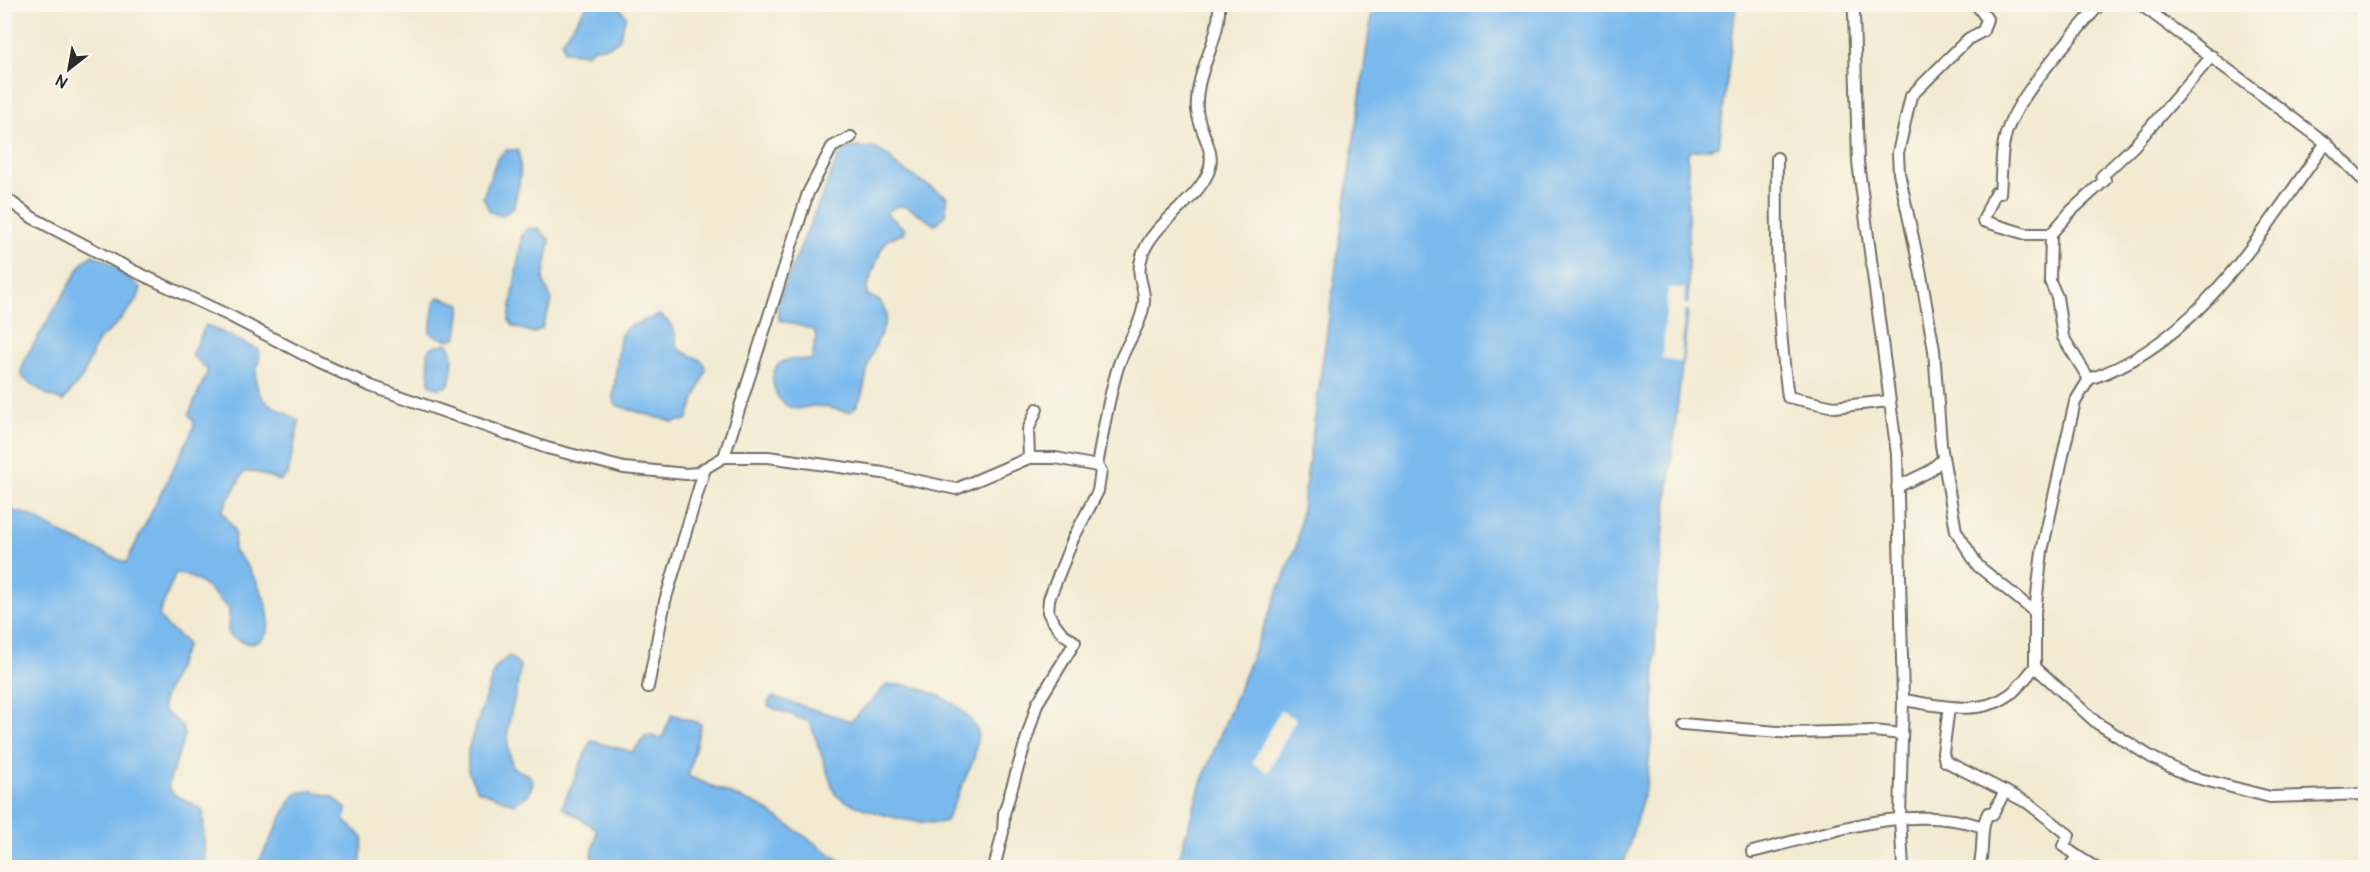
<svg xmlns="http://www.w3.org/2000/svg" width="2370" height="872" viewBox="0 0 2370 872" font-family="Pangolin,sans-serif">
<rect width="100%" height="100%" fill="#fbf7ec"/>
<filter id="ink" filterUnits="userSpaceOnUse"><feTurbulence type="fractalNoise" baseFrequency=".0167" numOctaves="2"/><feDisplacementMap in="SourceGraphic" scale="12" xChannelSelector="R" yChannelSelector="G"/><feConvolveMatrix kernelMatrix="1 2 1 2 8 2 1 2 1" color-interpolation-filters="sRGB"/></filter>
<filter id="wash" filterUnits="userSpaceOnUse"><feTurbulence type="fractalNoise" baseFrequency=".008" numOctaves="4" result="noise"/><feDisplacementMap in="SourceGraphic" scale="24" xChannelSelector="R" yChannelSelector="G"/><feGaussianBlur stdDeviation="1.35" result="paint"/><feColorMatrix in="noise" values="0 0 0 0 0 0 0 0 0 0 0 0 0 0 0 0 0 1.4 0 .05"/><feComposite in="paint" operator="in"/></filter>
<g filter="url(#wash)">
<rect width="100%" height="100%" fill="#f2ead1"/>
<g fill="#79b9ed" stroke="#52728c" stroke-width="1.5">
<polygon points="588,4 617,5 626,16 619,40 610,46 595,48 586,54 564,51 562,41"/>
<polygon points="1373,5 1736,5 1719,146 1688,152 1688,310 1656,600 1654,711 1647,782 1623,867 1176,868 1201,783 1297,544"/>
<path d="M 850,147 L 874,148 L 889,156 L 895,165 L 947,197 L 945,215 L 935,225 C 917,215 904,196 886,213 L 905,229 L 904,233 L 888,239 L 881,250 L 867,288 L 867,295 L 880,301 L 887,314 C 884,330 876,343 870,359 C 865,374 865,403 850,412 C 839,411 824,405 813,406 C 802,407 796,412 786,405 C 770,394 766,364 788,360 C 795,358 804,361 812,360 L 816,336 L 814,330 L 779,320 L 777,303 L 839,155 Z"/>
<path d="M 506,150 L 518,150 C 523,170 519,187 513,208 L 501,216 L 490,212 L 483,197 L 497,159 Z"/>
<polygon points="528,228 539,229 550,241 543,280 552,301 542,328 534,333 513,326 509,320 522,235"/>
<polygon points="92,255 107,261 141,288 137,300 113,328 98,340 83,376 63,401 49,396 22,377 21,371 26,357 83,262"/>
<path d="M 439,297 L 461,304 L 457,337 C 449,342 437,338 430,333 L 434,303 Z"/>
<path d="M 659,315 C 672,323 677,330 676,346 C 688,359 703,354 706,370 L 687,420 L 673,422 L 621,407 L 615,404 L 613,398 L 620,337 L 626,328 Z"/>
<path d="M 206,325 L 259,350 C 262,358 256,365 256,374 C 254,406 280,407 299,421 L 288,474 L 280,481 L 255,472 L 244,472 L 222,511 L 235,531 L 234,551 C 250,564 284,622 261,640 C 254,645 246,644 239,640 C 235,639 230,637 228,632 C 227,626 230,616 229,609 C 212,592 200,577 176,573 L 159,614 C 164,629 179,632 187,645 L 163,700 L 163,709 C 171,721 184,720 184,737 L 168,786 L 173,794 L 203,810 L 205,867 L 5,867 L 5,509 L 30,515 L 68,537 L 126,563 L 193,429 L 194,422 L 189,414 L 208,370 L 192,355 Z"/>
<path d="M 447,343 C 458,354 451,370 449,384 C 442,390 435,389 429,383 L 428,351 L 430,348 Z"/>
<path d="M 509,656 L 520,665 C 520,687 510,708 508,730 C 506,743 510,756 513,768 L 529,775 L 533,782 L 529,794 L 514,804 L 477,790 L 468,771 L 468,750 L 495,668 Z"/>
<path d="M 887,685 C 919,682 965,702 978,732 L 974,759 L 946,821 C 925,829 851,809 835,794 L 810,722 L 768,706 L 769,700 L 773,697 L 851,721 Z"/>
<polygon points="672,714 701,724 688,776 762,807 849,867 590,867 597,829 562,807 591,741 633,752 646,735 662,738"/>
<polygon points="313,791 333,797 347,810 344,820 363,837 360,867 256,867 293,796 301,792"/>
</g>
<g fill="#f2ead1">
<polygon points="1668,287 1685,289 1684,304 1691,304 1691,310 1684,311 1681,362 1662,359"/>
<polygon points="1280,710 1296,719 1268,772 1252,763"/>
</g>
</g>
<g filter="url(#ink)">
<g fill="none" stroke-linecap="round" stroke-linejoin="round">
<defs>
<g id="street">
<polyline points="1851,4 1854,12 1858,162 1897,454 1903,700 1900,817 1903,868"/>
<polyline points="2140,4 2326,143 2366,183"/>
<path d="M 1777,158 C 1776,237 1777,318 1788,397 L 1834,407 L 1889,401"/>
<polyline points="4,197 33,218 134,271 232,317 320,363 371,386 547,448 624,468 686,474 697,473 724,457 768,457 883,473 956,489 1029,458 1056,458 1097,466 1101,471 1098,491 1073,539 1049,599 1048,612 1052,620 1062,633 1075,642 1037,704 1004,814 1003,832 994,868"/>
<polyline points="2051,234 2071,211 2105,180 2102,176 2134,146 2212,56"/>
<path d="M 2089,379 L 2063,337 L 2057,297 L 2050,281 L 2051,234 L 2026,234 L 1983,221 L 1995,193 L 2000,193 C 2002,172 2000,148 2008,128 C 2023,89 2072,37 2100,4"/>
<polyline points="724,457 808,193 832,147 851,137"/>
<polyline points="1029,458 1028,430 1037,409"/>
<path d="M 1097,466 C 1103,433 1108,397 1119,364 C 1126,344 1143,322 1144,301 C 1145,286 1135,277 1142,256 C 1153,222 1192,206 1207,175 C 1219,153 1199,133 1197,110 C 1194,72 1221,41 1219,4"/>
<polyline points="1897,487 1928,472 1943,459"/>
<path d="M 2035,612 L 2042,551 L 2065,446 L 2075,402 L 2089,379 C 2199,344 2261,231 2326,143"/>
<polyline points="2035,667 2097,723 2151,757 2189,776 2270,797 2366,794"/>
<polyline points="648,687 665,601 705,468"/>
<path d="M 1903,700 C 1938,705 1978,717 2009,695 C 2019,688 2027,676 2035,667 L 2035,612 L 1978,566 L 1956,531 L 1941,445 L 1934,350 L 1921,275 L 1899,173 L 1898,153 L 1911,96 L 1968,39 L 1983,31 L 1987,19 L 1976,4"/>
<polyline points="1949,707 1943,753 1945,761 2028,803 2069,835 2063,846 2077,856"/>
<polyline points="1682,724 1791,733 1874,731 1901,734"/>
<path d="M 1752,852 C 1827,834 1907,802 1983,827"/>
<path d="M 1979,868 C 1985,848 1979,831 1988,813 L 1993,814 L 2005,791"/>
<polyline points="2069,868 2077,856 2096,868"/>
</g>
</defs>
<use href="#street" stroke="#716e65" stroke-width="14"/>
<use href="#street" stroke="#fff" stroke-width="10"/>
</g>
</g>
<rect width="2370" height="872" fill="none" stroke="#fbf7ec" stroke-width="24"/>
<g transform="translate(69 69) rotate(211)" stroke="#fbf7ec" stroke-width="4.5" paint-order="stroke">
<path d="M0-4.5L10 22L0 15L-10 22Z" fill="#2b2b2b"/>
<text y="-9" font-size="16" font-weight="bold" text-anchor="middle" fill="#2b2b2b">N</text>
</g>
</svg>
